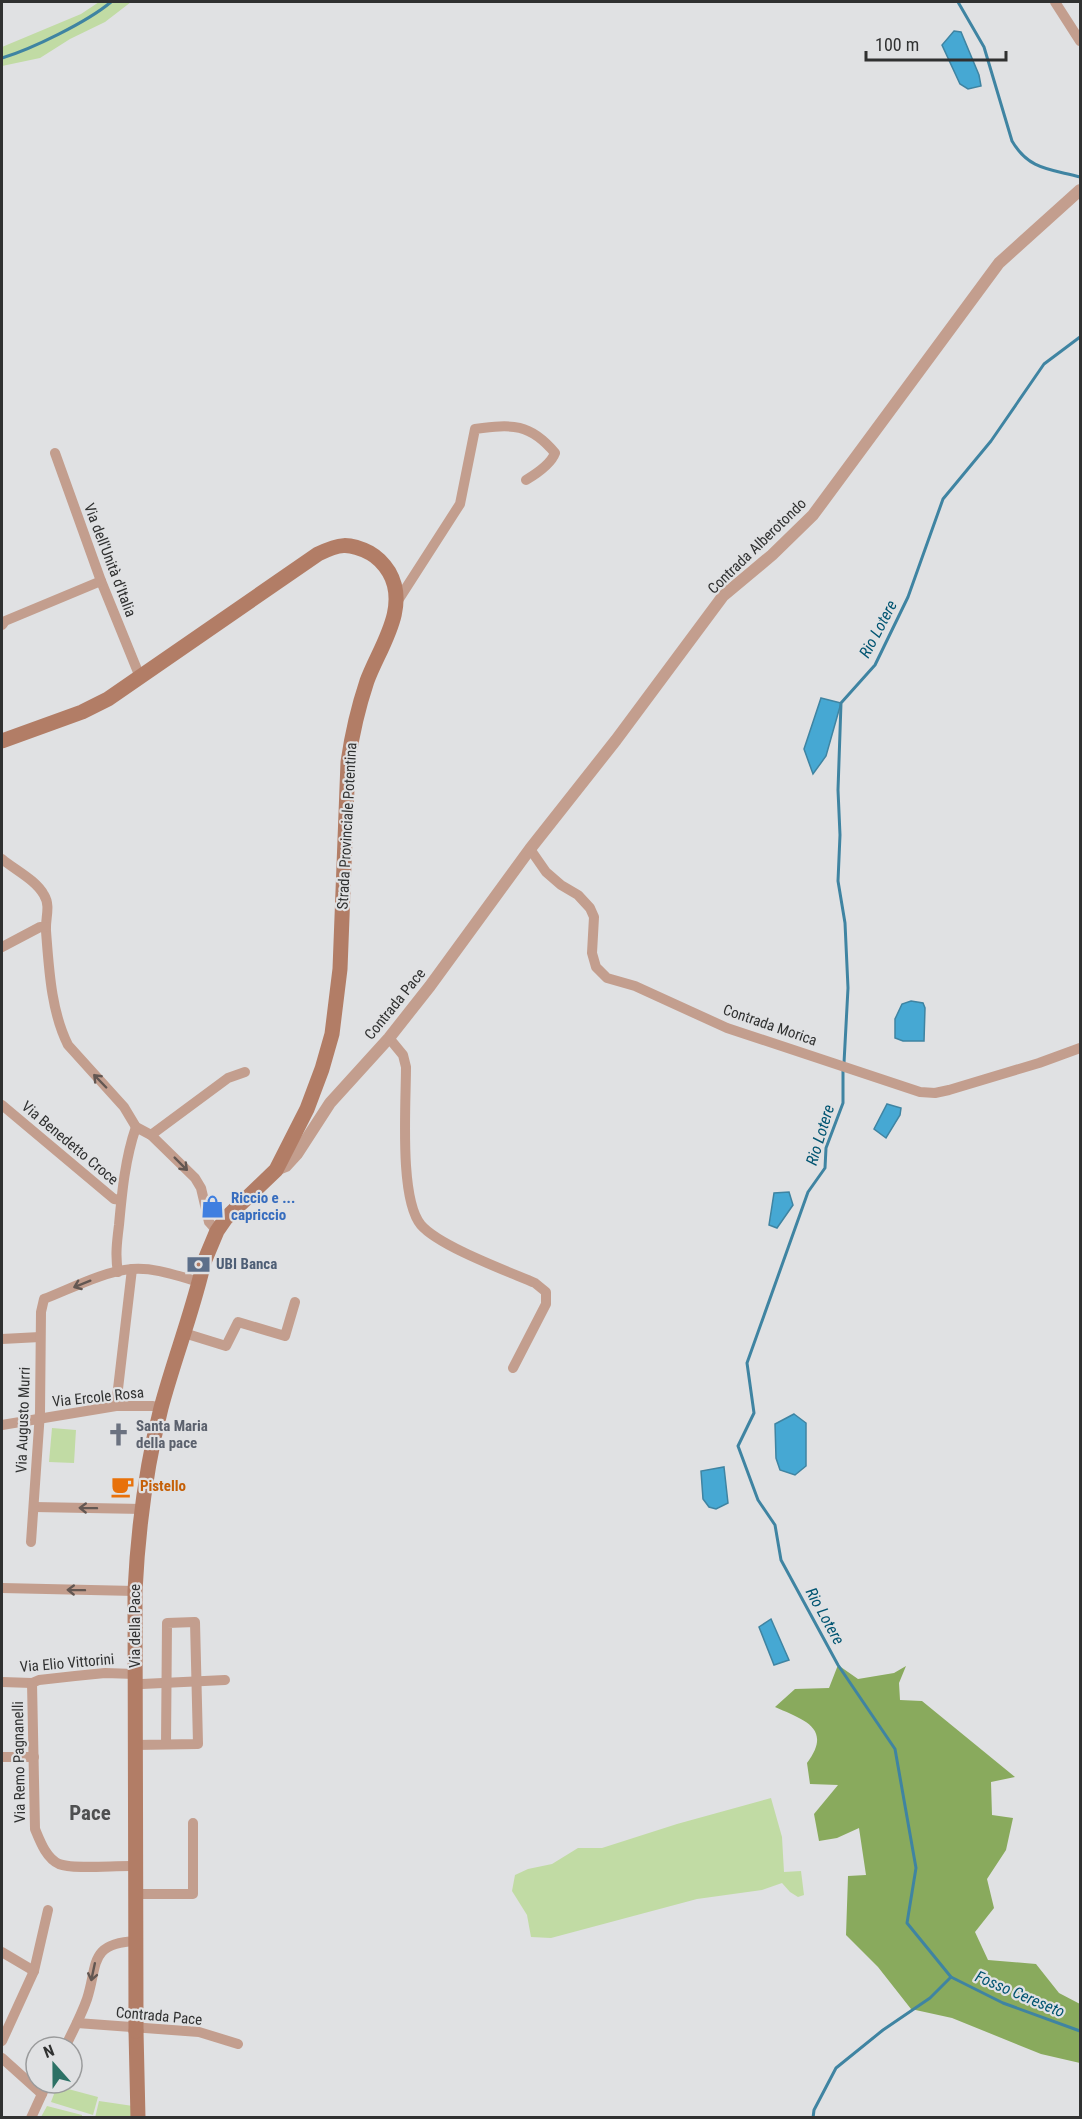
<svg xmlns="http://www.w3.org/2000/svg" width="1082" height="2119" viewBox="0 0 1082 2119" font-family="'Roboto Condensed',sans-serif">
<rect width="100%" height="100%" fill="#e0e1e3"/>
<g fill="#c1dba4">
<polygon points="99,2 131,2 105,22 70,39 40,58 2,66 2,47 81,14"/>
<polygon points="52,1428 76,1430 74,1463 49,1462"/>
<polygon points="771,1798 782,1837 784,1872 801,1871 804,1895 798,1897 790,1892 782,1883 762,1890 697,1899 551,1938 531,1937 527,1915 512,1891 515,1875 528,1869 552,1864 578,1848 602,1848 677,1824"/>
<polygon points="57,2086 98,2097 93,2115 51,2102"/>
<polygon points="99,2101 133,2106 133,2117 95,2118"/>
<polygon points="47,2106 82,2115 82,2117 41,2117"/>
</g>
<path fill="#89aa5d" d="M 838,1665 L 858,1679 L 894,1673 L 906,1666 L 899,1683 L 900,1700 L 922,1701 L 1015,1777 L 991,1782 L 992,1815 L 1013,1818 L 1006,1850 L 987,1879 L 994,1908 L 975,1932 L 988,1960 L 1036,1964 L 1059,1993 L 1080,2004 L 1080,2063 L 1041,2054 L 952,2018 L 911,2009 L 878,1967 L 846,1935 L 848,1876 L 866,1875 L 859,1828 L 837,1838 L 819,1841 L 814,1814 L 838,1785 L 810,1784 L 807,1763 C 833,1728 804,1720 775,1707 L 795,1689 L 829,1688 Z"/>
<g fill="#46a8d3" stroke="#3f84a2" stroke-width="1.5">
<polygon points="954,31 961,32 979,75 981,86 968,89 960,84 942,45"/>
<polygon points="821,698 841,703 826,756 813,774 804,749"/>
<polygon points="911,1001 923,1003 925,1008 924,1041 903,1041 895,1038 895,1019 902,1004"/>
<polygon points="887,1104 901,1108 900,1115 886,1138 874,1129"/>
<polygon points="789,1192 793,1205 777,1228 769,1225 774,1193"/>
<polygon points="794,1414 806,1423 806,1466 795,1475 780,1470 776,1458 775,1424"/>
<polygon points="724,1467 728,1503 716,1509 709,1507 703,1499 701,1471"/>
<polygon points="771,1619 789,1660 774,1665 759,1627"/>
</g>
<g fill="none" stroke-linecap="round" stroke-linejoin="round">
<g stroke="#3f84a2" stroke-width="3">
<path d="M 958,2 L 984,47 L 1012,141 C 1029,170 1050,169 1080,177"/>
<path d="M 2,58 C 32,49 87,22 111,2"/>
<polyline points="844,1063 848,988 845,923 838,881 840,835 838,790 841,703 875,665 908,597 943,499 991,441 1044,364 1080,337"/>
<polyline points="843,1070 843,1103 826,1148 825,1168 808,1192 747,1363 754,1413 738,1446 758,1500 775,1525 781,1560 838,1665 895,1749 916,1868 907,1923 951,1977 1003,2003 1080,2031"/>
<polyline points="813,2118 814,2110 836,2068 883,2030 930,1998 951,1977"/>
</g>
<g stroke="#c39e8e" stroke-width="10">
<polyline points="1055,2 1080,41"/>
<polyline points="55,453 101,581 140,677"/>
<path d="M 397,602 L 460,504 L 475,429 C 512,424 530,423 555,453 C 551,464 536,474 526,480"/>
<polyline points="2,625 5,621 101,581"/>
<polyline points="530,849 546,872 561,885 578,895 590,908 594,917 592,953 596,967 607,978 635,986 727,1028 920,1092 935,1093 949,1090 1039,1063 1080,1048"/>
<path d="M 2,859 C 15,870 36,880 44,895 C 51,906 45,919 46,931 C 49,969 51,1011 68,1045 L 124,1107 L 136,1127 L 151,1135 L 195,1178 L 201,1188 L 209,1222 L 217,1231"/>
<polyline points="2,947 40,927 46,927"/>
<path d="M 389,1038 L 403,1055 L 406,1067 C 406,1104 399,1199 421,1225 C 439,1246 507,1271 535,1283 L 546,1292 L 546,1304 L 513,1368"/>
<polyline points="2,1105 114,1199 121,1200"/>
<polyline points="151,1135 228,1078 245,1072"/>
<path d="M 118,1272 C 115,1256 117,1241 119,1225 C 122,1192 125,1159 136,1127"/>
<polyline points="184,1333 226,1346 238,1322 285,1336 295,1302"/>
<polyline points="2,1339 40,1337"/>
<polyline points="116,1406 132,1269"/>
<polyline points="2,1425 116,1406 153,1406 161,1408"/>
<polyline points="34,1507 143,1509"/>
<path d="M 31,1542 L 40,1412 L 41,1312 L 44,1299 C 70,1289 104,1271 132,1269 C 154,1267 178,1276 200,1282"/>
<polyline points="2,1588 135,1591"/>
<polyline points="2,1682 32,1683 39,1680 75,1676 105,1673 135,1674"/>
<path d="M 32,1683 L 35,1829 C 40,1841 46,1858 59,1864 C 74,1870 117,1865 135,1866"/>
<polyline points="142,1684 225,1680"/>
<polyline points="135,1745 198,1744 195,1622 167,1623 166,1744"/>
<polyline points="2,1757 34,1757"/>
<polyline points="135,1894 193,1894 193,1823"/>
<polyline points="2,1952 34,1971"/>
<polyline points="77,2023 199,2032 238,2044"/>
<polyline points="2,2041 34,1971 48,1910"/>
<path d="M 65,2047 C 73,2031 81,2016 87,1999 C 98,1966 88,1943 136,1941"/>
<polyline points="2,2058 42,2094"/>
<polyline points="31,2118 47,2083"/>
</g>
<polyline stroke="#c39e8e" stroke-width="12" points="276,1170 286,1166 297,1154 330,1103 389,1038 430,986 530,849 616,740 723,596 772,555 813,515 999,263 1080,190"/>
<g stroke="#b27d66" stroke-width="15">
<path d="M 2,741 L 82,712 L 108,699 L 318,554 C 339,544 348,542 370,553 C 379,558 384,564 389,572 C 410,608 379,648 367,681 C 358,708 352,734 348,762 L 340,969 L 332,1034 L 322,1069 L 307,1109 L 276,1170 L 226,1218 L 217,1231 L 204,1262 C 193,1311 174,1359 161,1408 C 146,1467 138,1530 135,1591 L 136,2020"/>
<polyline points="136,2031 138,2118"/>
</g>
<polyline stroke="#b27d66" stroke-width="15" points="136,2031 136,2020"/>
</g>
<defs><path id="oneway-shaft" d="M-6 0H5M1.5-3L5.5 0L1.5 3" fill="none" stroke-width="1.6" stroke-linecap="round" stroke-linejoin="round" transform="scale(1.5)"/></defs>
<g stroke="#635752">
<use href="#oneway-shaft" transform="translate(100 1081) rotate(-134)"/>
<use href="#oneway-shaft" transform="translate(181 1164) rotate(45)"/>
<use href="#oneway-shaft" transform="translate(82 1284) rotate(158)"/>
<use href="#oneway-shaft" transform="translate(88 1508) rotate(-179)"/>
<use href="#oneway-shaft" transform="translate(76 1590) rotate(-179)"/>
<use href="#oneway-shaft" transform="translate(93 1972) rotate(102)"/>
</g>
<defs>
<symbol id="shop-bare" viewBox="-9 -9 18 18"><path d="M-5-2.5h2.3a2.7 3.5 0 0 1 5.4 0H5L5.5 6h-11ZM-1.5-2.5h3a1.5 2.3 0 0 0-3 0Z" fill="#3f7fe0" stroke="#e0e1e3" stroke-width="2.5" paint-order="stroke"/></symbol>
<symbol id="bank-bare" viewBox="-9 -9 18 18"><path d="M-6-4H6V4H-6ZM0-2.3a2.3 2.3 0 1 0 0 4.6a2.3 2.3 0 1 0 0-4.6Z" fill="#5c6f8a" stroke="#e0e1e3" stroke-width="2.5" paint-order="stroke"/></symbol>
<symbol id="church-bare" viewBox="-9 -9 18 18"><path d="M-1.2-6h2.4v3.5h3.3v2.4h-3.3V6h-2.4V-.1h-3.3v-2.4h3.3Z" fill="#6b7280" stroke="#e0e1e3" stroke-width="2.5" paint-order="stroke"/></symbol>
<symbol id="cafe-bare" viewBox="-9 -9 18 18"><path d="M-5.5-4.5H6V0H3Q3 3.5 0 3.5H-2.5Q-5.5 3.5-5.5 0ZM3-3.2v2h1.7v-2ZM-6 4.5H4V6H-6Z" fill="#e8710a" stroke="#e0e1e3" stroke-width="2.5" paint-order="stroke"/></symbol>
</defs>
<g fill-rule="evenodd">
<use href="#shop-bare" x="196" y="1190" width="33" height="33"/>
<use href="#bank-bare" x="182" y="1248" width="33" height="33"/>
<use href="#church-bare" x="102" y="1418" width="33" height="33"/>
<use href="#cafe-bare" x="106" y="1470" width="33" height="33"/>
</g>
<g text-anchor="middle" dominant-baseline="central" stroke-width="4.5" stroke-linejoin="round" paint-order="stroke">
<g font-size="15" fill="#303131" stroke="#e0e1e3">
<text transform="translate(757 546) rotate(-44)">Contrada Alberotondo</text>
<text transform="translate(110 560) rotate(69)">Via dell'Unità d'Italia</text>
<text transform="translate(347 826) rotate(-87)">Strada Provinciale Potentina</text>
<text transform="translate(395 1004) rotate(-51)">Contrada Pace</text>
<text transform="translate(770 1025) rotate(19)">Contrada Morica</text>
<text transform="translate(70 1143) rotate(40)">Via Benedetto Croce</text>
<text transform="translate(98 1397) rotate(-6)">Via Ercole Rosa</text>
<text transform="translate(23 1420) rotate(-88)">Via Augusto Murri</text>
<text transform="translate(135 1626) rotate(-90)">Via della Pace</text>
<text transform="translate(67 1663) rotate(-5)">Via Elio Vittorini</text>
<text transform="translate(19 1762) rotate(-91)">Via Remo Pagnanelli</text>
<text transform="translate(159 2016) rotate(5)">Contrada Pace</text>
</g>
<g font-size="15" font-weight="bold" fill="#366cbe" stroke="#e0e1e3" text-anchor="start">
<text x="231" y="1198">Riccio e ...<tspan x="231" dy="17">capriccio</tspan></text>
</g>
<g font-size="15" font-weight="bold" fill="#4e5e75" stroke="#e0e1e3" text-anchor="start">
<text x="216" y="1264">UBI Banca</text>
</g>
<g font-size="15" font-weight="bold" fill="#5b616d" stroke="#e0e1e3" text-anchor="start">
<text x="136" y="1426">Santa Maria<tspan x="136" dy="17">della pace</tspan></text>
</g>
<g font-size="15" font-weight="bold" fill="#c56008" stroke="#e0e1e3" text-anchor="start">
<text x="140" y="1486">Pistello</text>
</g>
<g font-size="16" font-style="italic" fill="#005471" stroke="#e0e1e3">
<text transform="translate(878 629) rotate(-62)">Rio Lotere</text>
<text transform="translate(820 1135) rotate(-73)">Rio Lotere</text>
<text transform="translate(825 1616) rotate(61)">Rio Lotere</text>
<text transform="translate(1020 1994) rotate(23)">Fosso Cereseto</text>
</g>
<g font-size="21" font-weight="bold" fill="#4f5051" stroke="#e0e1e3">
<text x="90" y="1813">Pace</text>
</g>
</g>
<rect width="1082" height="2119" fill="none" stroke="#303131" stroke-width="6"/>
<g transform="translate(54 2065) rotate(339)"><circle r="28" fill="#e0e1e3" stroke="#9a9b9c" stroke-width="1.5"/>
<path d="M0-4.5L10 22L0 15L-10 22Z" fill="#2c7165"/>
<text y="-9" font-size="16" font-weight="bold" text-anchor="middle" fill="#303131">N</text>
</g>
<path d="M866 51v9h140v-9" fill="none" stroke="#303131" stroke-width="3"/>
<text x="875" y="51" font-size="18" fill="#303131" stroke="#e0e1e3" stroke-width="4.5" paint-order="stroke">100 m</text>
</svg>
